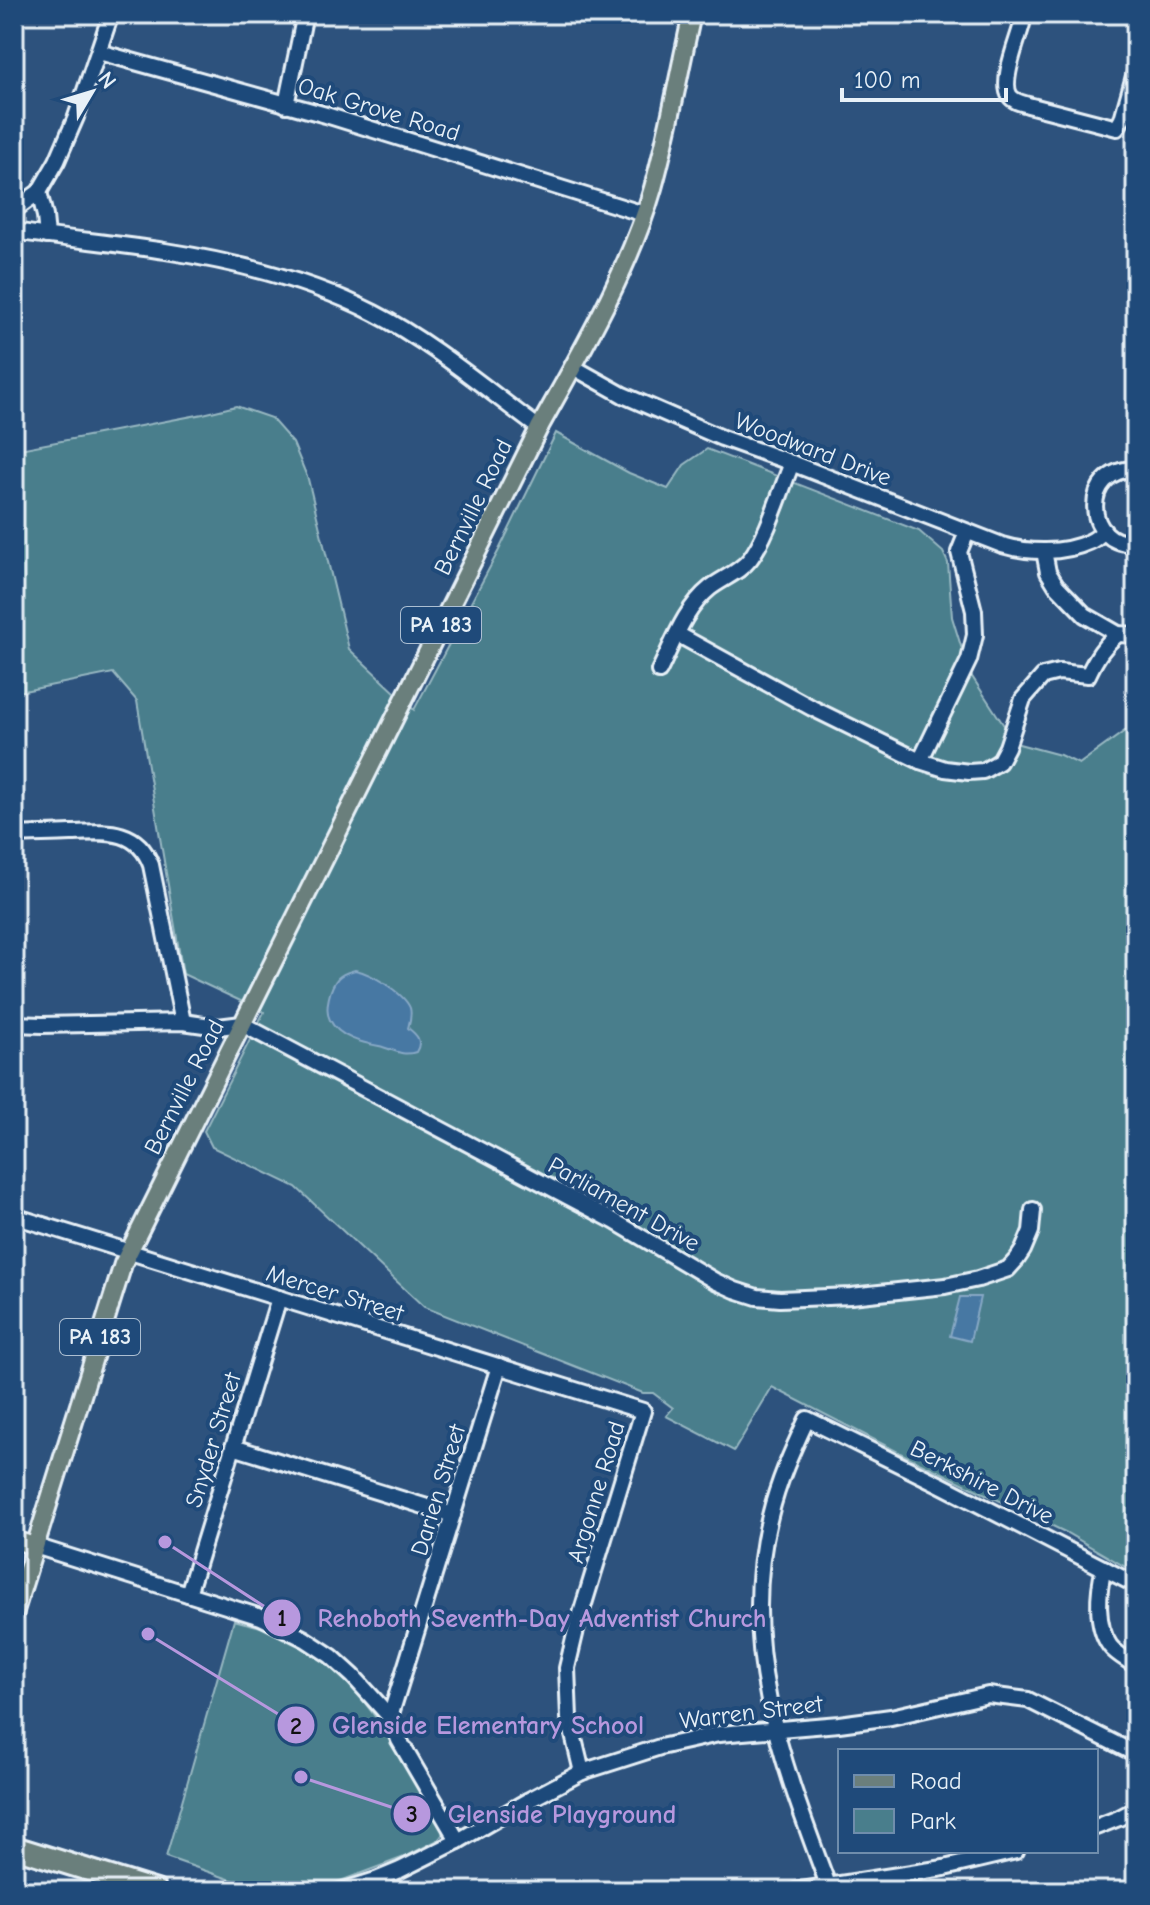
<svg xmlns="http://www.w3.org/2000/svg" width="1150" height="1905" viewBox="0 0 1150 1905" font-family="'Comic Neue',sans-serif">
<rect width="100%" height="100%" fill="#2d527d"/>
<filter id="ink" filterUnits="userSpaceOnUse"><feTurbulence type="fractalNoise" baseFrequency=".0125" numOctaves="2"/><feDisplacementMap in="SourceGraphic" scale="16" xChannelSelector="R" yChannelSelector="G"/><feConvolveMatrix kernelMatrix="1 2 1 2 8 2 1 2 1" color-interpolation-filters="sRGB"/></filter>
<g filter="url(#ink)">
<g fill="#497e8c" stroke="#98b8c2" stroke-width="2">
<polygon points="236,406 271,418 293,443 308,479 349,649 414,710 499,550 556,433 629,473 668,489 684,465 707,449 919,531 943,552 948,563 952,617 969,672 1003,724 1019,744 1060,755 1079,764 1136,723 1136,1573 1065,1532 900,1453 772,1387 734,1451 666,1416 673,1408 653,1393 643,1393 424,1307 296,1187 212,1147 204,1131 264,1012 183,974 137,701 113,673 14,693 14,450 203,414"/>
<path d="M 234,1620 C 248,1624 262,1626 275,1632 C 359,1664 401,1758 443,1830 L 442,1835 L 438,1840 L 407,1856 L 327,1886 L 263,1891 L 166,1857 Z"/>
</g>
<g fill="#4678a3" stroke="#87a8c5" stroke-width="2">
<path d="M 355,970 C 371,973 404,993 410,1008 C 412,1015 410,1021 408,1028 C 417,1035 423,1041 416,1052 C 401,1057 393,1049 379,1046 C 363,1043 339,1038 330,1020 C 324,1009 330,987 338,978 C 343,973 349,972 355,970 Z"/>
<polygon points="960,1297 980,1297 970,1341 950,1336"/>
</g>
<g fill="none" stroke-linecap="round" stroke-linejoin="round">
<defs>
<g id="minor">
<path d="M 1022,14 L 1022,24 C 1018,40 1000,82 1010,96 C 1014,102 1022,103 1028,105 L 1117,128 L 1122,119 L 1136,69"/>
<polyline points="99,52 326,115 644,214"/>
<polyline points="286,105 305,14"/>
<polyline points="39,192 45,216 47,236"/>
<polyline points="14,210 39,192 57,161 76,117 111,14"/>
<path d="M 14,231 C 64,239 115,243 165,251 C 236,262 310,280 374,313 C 431,342 487,390 539,428"/>
<path d="M 573,367 L 623,395 L 722,438 L 781,459 L 1002,545 C 1028,553 1063,554 1089,542 C 1094,540 1100,535 1104,531"/>
<path d="M 1136,469 C 1079,468 1084,548 1136,543"/>
<polyline points="1044,551 1048,572 1056,585 1085,615 1118,634 1136,635"/>
<path d="M 677,634 L 812,708 L 920,761 L 945,769 L 969,772 L 983,771 L 999,762 L 1007,747 L 1023,699 L 1043,676 L 1059,672 L 1088,675 C 1096,658 1104,645 1118,634"/>
<path d="M 659,671 C 673,643 685,608 710,588 C 723,578 740,572 750,559 C 768,535 780,492 792,463"/>
<polyline points="920,761 969,660 975,635 974,611 959,552 967,532"/>
<path d="M 14,835 C 33,834 52,834 71,833 C 104,832 137,827 151,865 L 183,1022"/>
<polyline points="14,1024 42,1025 183,1022 218,1027 242,1024 614,1221 715,1281 735,1290 757,1297 780,1299 851,1296 945,1286 978,1279 1008,1269 1017,1259 1023,1250 1031,1231 1033,1210"/>
<polyline points="14,1216 643,1411 576,1630 567,1668 569,1718 582,1772"/>
<polyline points="233,1447 453,1515"/>
<polyline points="35,1546 261,1617 305,1639 331,1656 353,1676 390,1717 399,1740 458,1841"/>
<path d="M 1104,1568 C 1098,1591 1095,1625 1110,1646 C 1116,1654 1128,1660 1136,1666"/>
<polyline points="188,1594 279,1298"/>
<polyline points="390,1717 499,1366"/>
<polyline points="1096,1827 1119,1818 1136,1809"/>
<path d="M 828,1885 C 783,1764 737,1648 770,1516 C 778,1482 792,1451 807,1419 L 941,1485 L 1136,1585"/>
<polyline points="341,1891 376,1880 400,1870 458,1841 529,1800 582,1772 660,1747 719,1734 839,1724 891,1717 988,1695 1028,1700 1136,1754"/>
<polyline points="795,1891 944,1868 1016,1851"/>
</g>
<g id="major">
<polyline points="14,1540 35,1546"/>
<path d="M 14,1614 L 123,1264 L 539,428 C 580,354 630,269 653,188 C 669,131 679,72 692,14"/>
</g>
<polyline id="highway" points="14,1847 156,1891"/>
</defs>
<use href="#minor" stroke="#e8f1f8" stroke-width="20"/>
<use href="#major" stroke="#e8f1f8" stroke-width="22"/>
<use href="#highway" stroke="#e8f1f8" stroke-width="26"/>
<use href="#minor" stroke="#1f4a7a" stroke-width="14"/>
<use href="#major" stroke="#6b7f7c" stroke-width="16"/>
<use href="#highway" stroke="#6b7f7c" stroke-width="20"/>
</g>
</g>
<g text-anchor="middle" dominant-baseline="central" stroke-width="8" stroke-linejoin="round" paint-order="stroke">
<g fill="#1f4a7a" stroke="#acbfd2" stroke-width="2">
<rect x="401" y="607" width="80" height="36" rx="6"/>
<rect x="60" y="1319" width="80" height="36" rx="6"/>
</g>
<g font-size="22" font-weight="bold" fill="#e8f1f8">
<text x="441" y="625">PA 183</text>
<text x="100" y="1337">PA 183</text>
</g>
<g font-size="24" fill="#e8f1f8" stroke="#1f4a7a">
<text transform="translate(379 109) rotate(17)">Oak Grove Road</text>
<text transform="translate(813 449) rotate(21)">Woodward Drive</text>
<text transform="translate(473 507) rotate(-64)">Bernville Road</text>
<text transform="translate(184 1087) rotate(-63)">Bernville Road</text>
<text transform="translate(624 1204) rotate(29)">Parliament Drive</text>
<text transform="translate(335 1293) rotate(17)">Mercer Street</text>
<text transform="translate(213 1440) rotate(-73)">Snyder Street</text>
<text transform="translate(982 1482) rotate(27)">Berkshire Drive</text>
<text transform="translate(438 1490) rotate(-73)">Darien Street</text>
<text transform="translate(596 1492) rotate(-73)">Argonne Road</text>
<text transform="translate(751 1712) rotate(-7)">Warren Street</text>
</g>
</g>
<path fill="none" stroke="#b798de" stroke-width="3" d="M165 1542L282 1618M148 1634L296 1725M301 1777L412 1814"/>
<g fill="#b798de" stroke="#1f4a7a" stroke-width="3">
<circle cx="165" cy="1542" r="8"/>
<circle cx="148" cy="1634" r="8"/>
<circle cx="301" cy="1777" r="8"/>
<circle cx="282" cy="1618" r="20"/>
<circle cx="296" cy="1725" r="20"/>
<circle cx="412" cy="1814" r="20"/>
</g>
<g font-size="24" text-anchor="middle" font-weight="bold" fill="#111">
<text x="282" y="1626">1</text>
<text x="296" y="1734">2</text>
<text x="412" y="1822">3</text>
</g>
<g font-size="26" text-anchor="middle" font-weight="bold" fill="#b798de" stroke="#1f4a7a" stroke-width="8" stroke-linejoin="round" paint-order="stroke">
<text x="542" y="1627">Rehoboth Seventh-Day Adventist Church</text>
<text x="488" y="1734">Glenside Elementary School</text>
<text x="562" y="1823">Glenside Playground</text>
</g>
<rect width="1150" height="1905" fill="none" stroke="#1f4a7a" stroke-width="48"/>
<rect x="24" y="24" width="1102" height="1857" fill="none" stroke="#e8f1f8" stroke-width="3" filter="url(#ink)"/>
<rect x="838" y="1749" width="260" height="104" fill="#1f4a7a" stroke="#6f8dac" stroke-width="2"/>
<rect x="854" y="1775" width="40" height="12" fill="#6b7f7c" stroke="#6f8dac" stroke-width="2"/>
<text x="910" y="1789" font-size="24" fill="#e8f1f8">Road</text>
<rect x="854" y="1809" width="40" height="24" fill="#497e8c" stroke="#6f8dac" stroke-width="2"/>
<text x="910" y="1829" font-size="24" fill="#e8f1f8">Park</text>
<g transform="translate(92 92) rotate(52)" stroke="#1f4a7a" stroke-width="6" paint-order="stroke">
<path d="M0-6L14 30L0 20L-14 30Z" fill="#e8f1f8"/>
<text y="-12" font-size="22" font-weight="bold" text-anchor="middle" fill="#e8f1f8">N</text>
</g>
<path d="M842 88v12h164v-12" fill="none" stroke="#e8f1f8" stroke-width="4"/>
<text x="854" y="88" font-size="24" fill="#e8f1f8" stroke="#1f4a7a" stroke-width="6" paint-order="stroke">100 m</text>
</svg>
